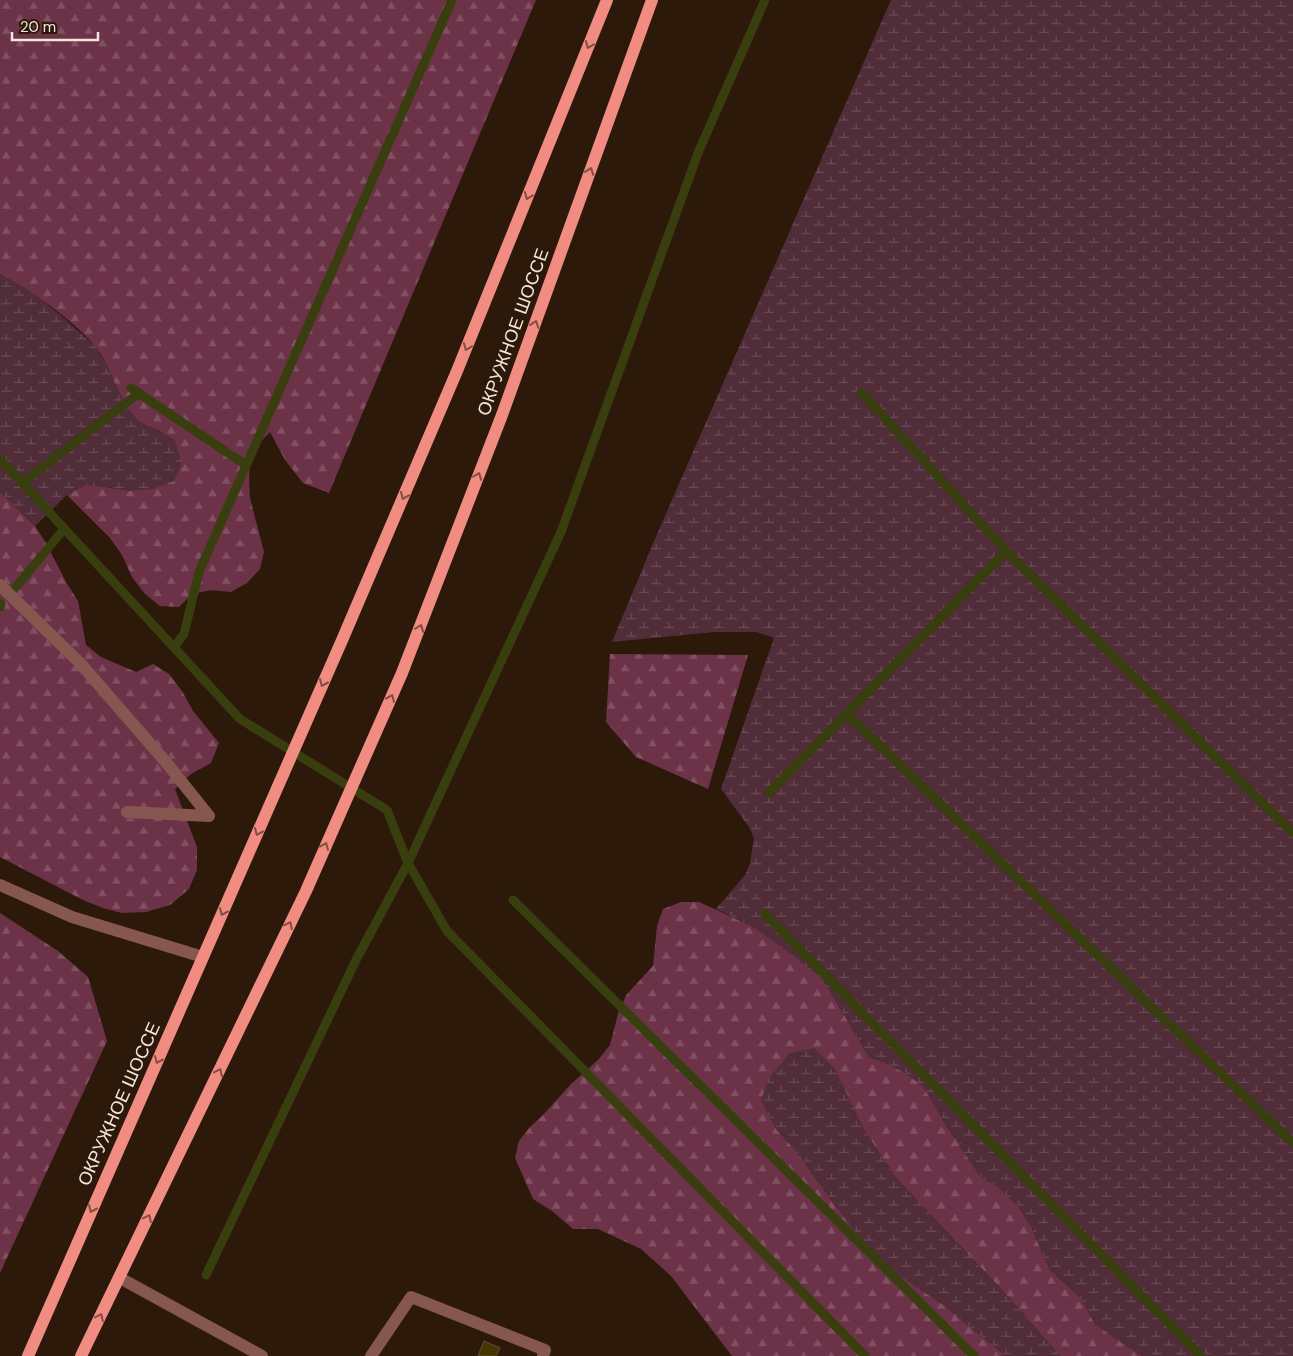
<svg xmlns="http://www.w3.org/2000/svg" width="1293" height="1356" viewBox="0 0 1293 1356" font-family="'DM Sans',sans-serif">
<defs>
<pattern id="forest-firs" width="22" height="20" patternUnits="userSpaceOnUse" patternTransform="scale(1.25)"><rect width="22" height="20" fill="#6c3248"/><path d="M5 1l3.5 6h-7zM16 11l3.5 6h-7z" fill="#815062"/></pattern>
<pattern id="wetland-marsh" width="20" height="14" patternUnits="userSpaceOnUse" patternTransform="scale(1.25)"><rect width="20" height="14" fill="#502d39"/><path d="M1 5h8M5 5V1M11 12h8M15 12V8" fill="none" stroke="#6a4b55"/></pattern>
</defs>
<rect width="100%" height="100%" fill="#2d190a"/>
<g fill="url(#forest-firs)">
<path d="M 0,0 L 536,0 L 329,493 L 303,483 L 285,460 L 270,432 L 256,446 L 250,462 L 249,480 L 250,498 L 264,552 L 260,569 L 247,583 L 231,592 L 211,590 L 192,594 L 179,607 L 160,606 L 144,593 L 132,577 L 122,555 L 110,538 L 67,495 L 87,484 L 131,491 L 175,441 C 168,437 162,432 155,429 C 150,426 143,425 138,421 C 117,400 113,368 94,345 C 72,319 30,290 0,274 Z"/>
<polygon points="0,492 35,526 46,543 66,582 78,601 86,645 101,657 136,672 153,664 169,674 182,691 193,711 219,743 211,763 191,774 175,789 197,847 197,870 189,889 170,905 146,912 122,913 103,908 83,900 0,857"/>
<polygon points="610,654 748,655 708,789 636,757 606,722"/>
<polygon points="681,902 699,902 754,927 805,964 823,979 869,1057 886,1063 904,1072 923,1086 946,1125 980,1176 998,1187 1018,1206 1031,1227 1050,1270 1081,1298 1095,1324 1142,1356 1060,1356 1003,1291 897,1179 864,1130 834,1068 776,1129 797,1152 832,1201 869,1248 892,1270 942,1304 1006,1356 732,1356 671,1276 641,1249 598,1229 573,1229 552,1211 533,1199 515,1158 519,1141 530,1127 543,1115 571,1084 598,1060 610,1045 619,1010 627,994 653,966 657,926 663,909"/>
<polygon points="0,913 58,951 88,977 107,1041 0,1273"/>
</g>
<g fill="url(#wetland-marsh)">
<polygon points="891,0 1293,0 1293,1356 1142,1356 1118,1341 1095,1324 1081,1298 1050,1270 1031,1227 1018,1206 998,1187 980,1176 946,1125 923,1086 904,1072 886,1063 869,1057 823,979 754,927 716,909 745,875 750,863 754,838 749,827 721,789 774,638 757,632 714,632 612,642 654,541"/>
<polygon points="0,274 29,290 63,317 95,346 108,367 125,406 140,422 157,430 175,441 182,462 174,481 153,489 131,491 87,484 67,495 35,526 0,492"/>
<polygon points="814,1048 834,1068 864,1130 897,1179 1003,1291 1060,1356 1006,1356 942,1304 892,1270 869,1248 851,1227 797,1152 776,1129 761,1101 768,1079 790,1053"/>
</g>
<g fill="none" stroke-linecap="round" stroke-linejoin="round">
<g stroke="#383e0e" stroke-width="9">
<polyline points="131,388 246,465"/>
<polyline points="861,392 1006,551"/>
<polyline points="0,459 240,719 387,810 408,863 447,931 865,1356"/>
<polyline points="22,483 139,393"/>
<polyline points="16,587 64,529"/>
<polyline points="0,607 1,604"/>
<polyline points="174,647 184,634 199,572 452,0"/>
<polyline points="847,714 1293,1143"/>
<polyline points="769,793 1006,551 1293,833"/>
<polyline points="513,900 974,1356"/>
<polyline points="765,914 1201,1356"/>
<polyline points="206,1275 356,960 408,863 561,532 698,153 765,0"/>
</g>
</g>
<polygon fill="#483502" stroke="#5b5037" points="484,1341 500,1348 496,1356 478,1356"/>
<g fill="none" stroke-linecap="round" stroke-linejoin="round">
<g stroke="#865650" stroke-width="12">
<polyline points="0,585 80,663 165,761 209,816 127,812"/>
<polyline points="0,885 72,917 203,957"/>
<polyline points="120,1278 262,1356"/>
<polyline points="371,1356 411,1297 545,1350 543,1356"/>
</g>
<g stroke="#f08c81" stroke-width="12">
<polyline points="28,1356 343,638 457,371 607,0"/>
<polyline points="81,1356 306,891 402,673 502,415 652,0"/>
</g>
</g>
<defs><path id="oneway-chevron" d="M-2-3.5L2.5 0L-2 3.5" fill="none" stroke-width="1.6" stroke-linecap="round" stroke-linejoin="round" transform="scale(1.25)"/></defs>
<g stroke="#854d40">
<use href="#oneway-chevron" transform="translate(589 45) rotate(112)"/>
<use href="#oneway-chevron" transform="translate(590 171) rotate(-70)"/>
<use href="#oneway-chevron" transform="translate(528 196) rotate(112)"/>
<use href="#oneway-chevron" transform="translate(535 324) rotate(-70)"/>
<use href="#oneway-chevron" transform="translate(467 347) rotate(112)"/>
<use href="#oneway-chevron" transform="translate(478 476) rotate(-69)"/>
<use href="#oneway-chevron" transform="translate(404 496) rotate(113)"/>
<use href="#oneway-chevron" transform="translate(420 628) rotate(-69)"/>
<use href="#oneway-chevron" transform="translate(323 683) rotate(114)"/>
<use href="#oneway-chevron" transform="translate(391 698) rotate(-66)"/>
<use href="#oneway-chevron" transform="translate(258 832) rotate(114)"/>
<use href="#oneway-chevron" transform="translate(325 846) rotate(-66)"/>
<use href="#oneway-chevron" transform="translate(223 912) rotate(114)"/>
<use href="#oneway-chevron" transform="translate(289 925) rotate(-64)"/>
<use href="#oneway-chevron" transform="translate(158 1060) rotate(114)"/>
<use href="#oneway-chevron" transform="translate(219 1072) rotate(-64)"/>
<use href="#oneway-chevron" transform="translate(92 1209) rotate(114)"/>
<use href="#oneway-chevron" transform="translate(148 1218) rotate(-64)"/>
<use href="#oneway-chevron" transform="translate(100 1317) rotate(-64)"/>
</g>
<g text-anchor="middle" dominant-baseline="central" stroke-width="5" stroke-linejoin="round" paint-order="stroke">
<g font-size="18" fill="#f3e5db" stroke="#2d190a">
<text transform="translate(513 332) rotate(-70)">ОКРУЖНОЕ ШОССЕ</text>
<text transform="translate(119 1104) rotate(-66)">ОКРУЖНОЕ ШОССЕ</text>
</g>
</g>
<path d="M12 32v8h86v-8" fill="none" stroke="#f3e5db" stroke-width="2.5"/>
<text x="20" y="32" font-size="15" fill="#f3e5db" stroke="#2d190a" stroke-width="4" paint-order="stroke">20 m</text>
</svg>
